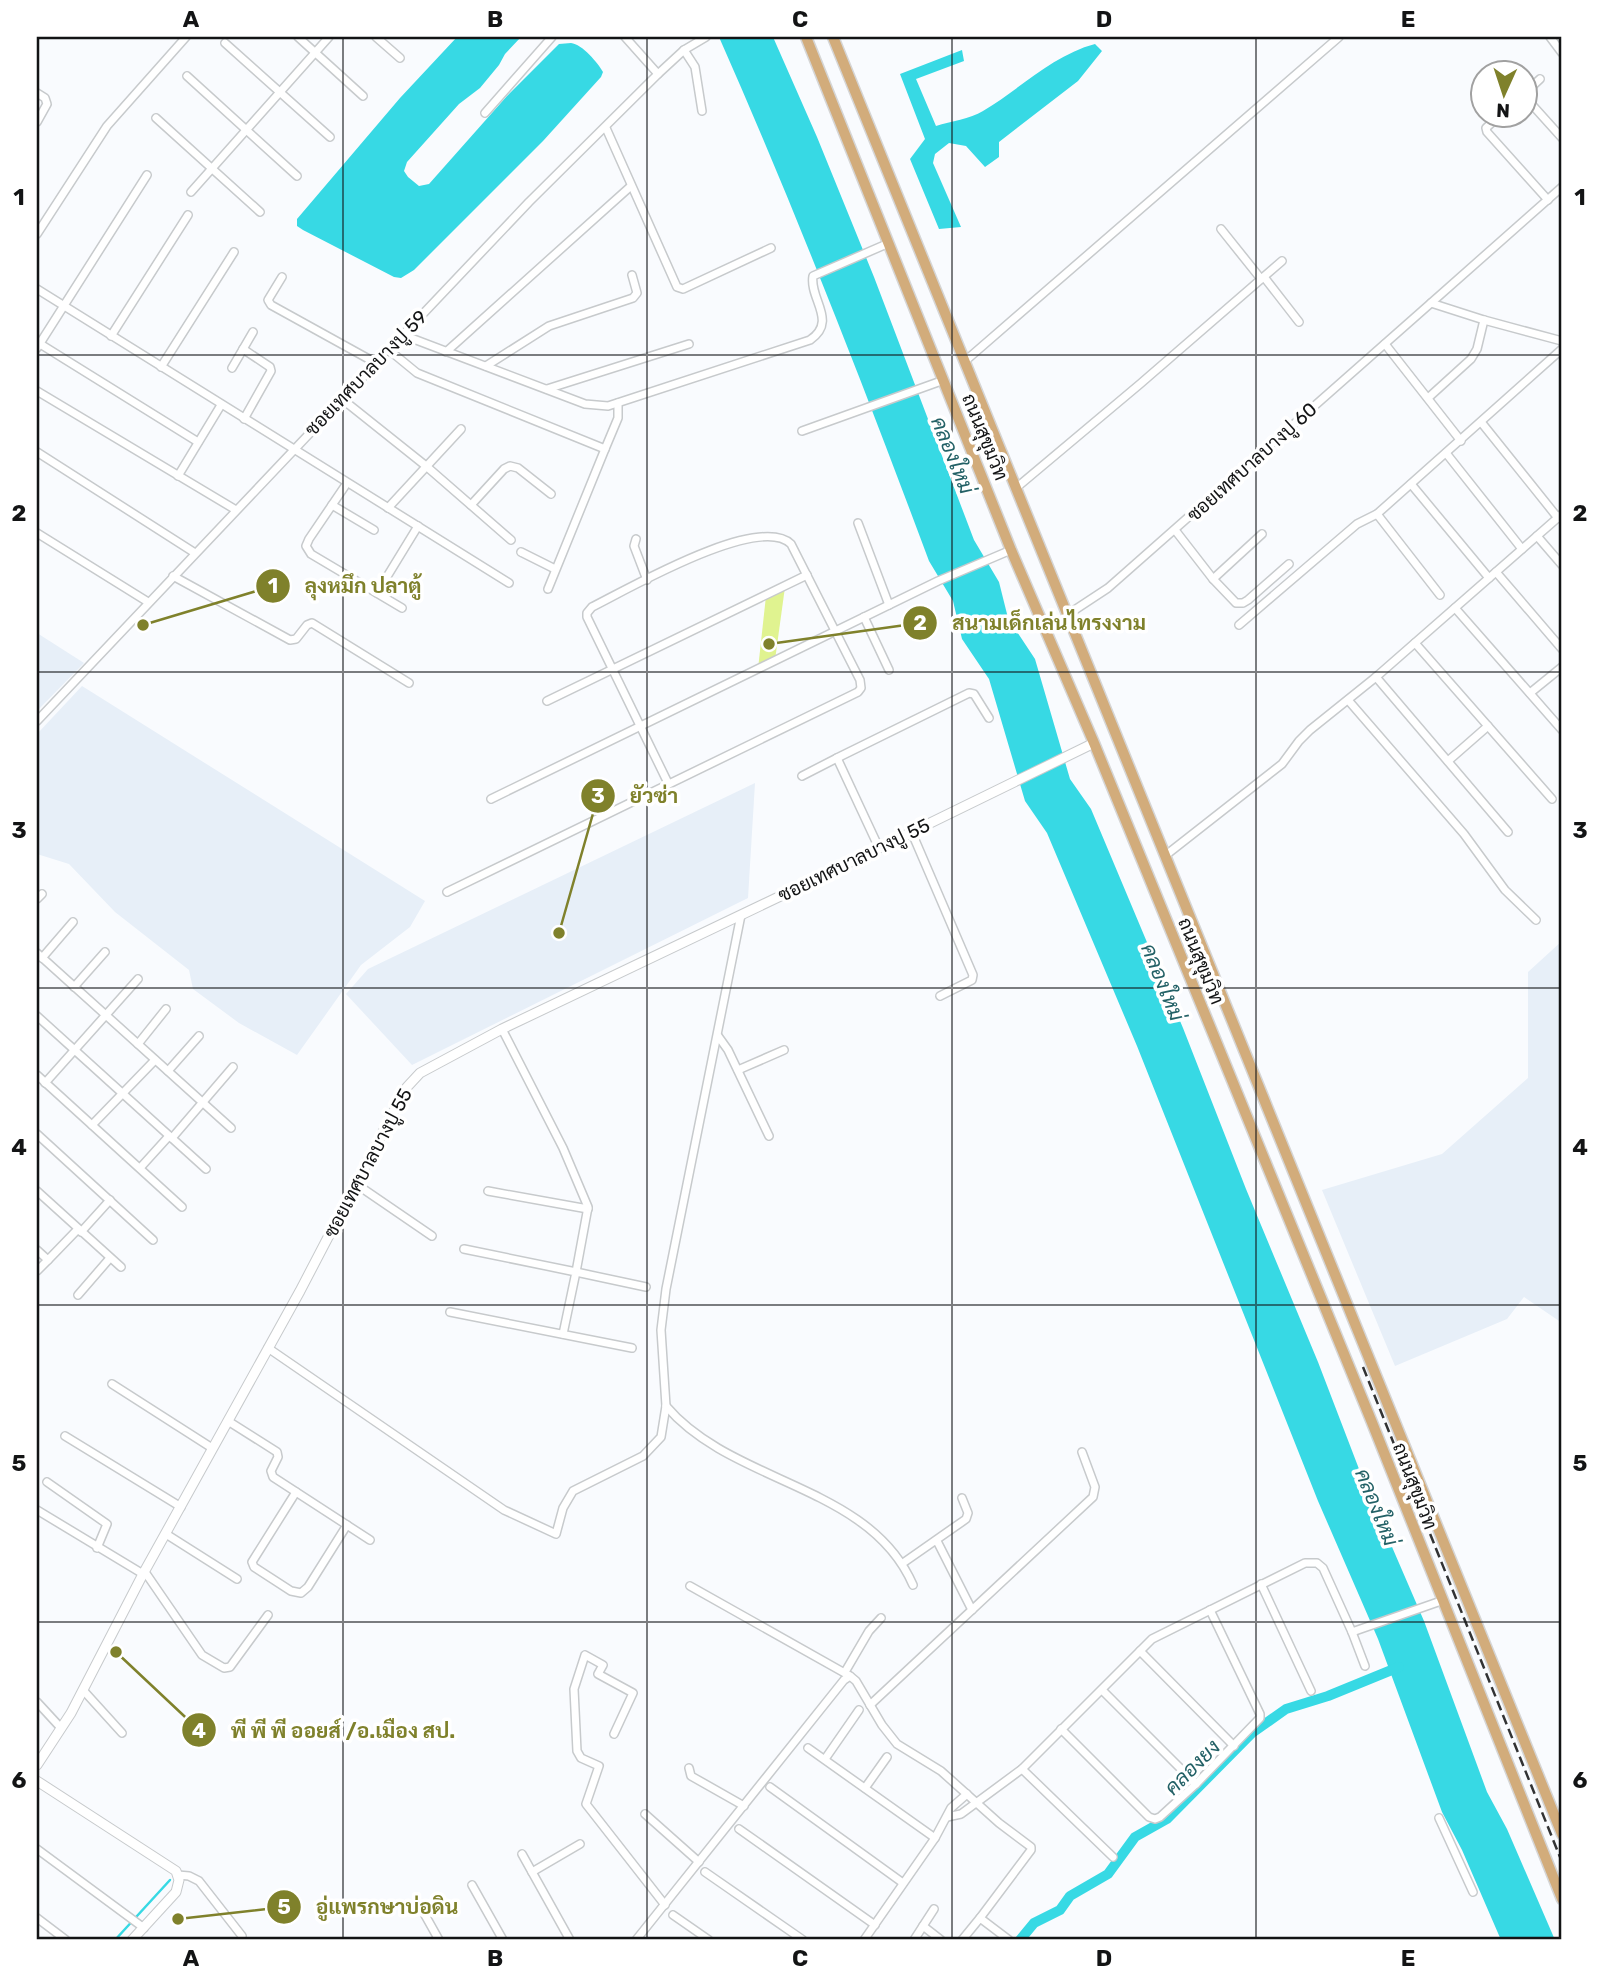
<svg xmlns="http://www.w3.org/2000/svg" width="1599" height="1977" viewBox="0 0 1599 1977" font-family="Rubik,Sarabun,sans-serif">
<rect width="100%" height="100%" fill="#f9fbfe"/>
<g fill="#e7eff8">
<polygon points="37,633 84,663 37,711"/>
<polygon points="82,686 425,901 410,927 361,965 297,1055 239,1023 193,989 189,970 115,912 69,864 37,854 37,734"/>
<polygon points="755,783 748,898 412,1065 346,994 368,969"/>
<polygon points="1562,941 1562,1323 1524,1297 1507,1319 1395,1366 1322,1190 1442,1154 1528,1078 1528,972"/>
</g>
<polygon fill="#e0f390" points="785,587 775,660 758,669 766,596"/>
<g fill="#37d9e4">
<path d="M 457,37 L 521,37 L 505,54 L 499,65 L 480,88 L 459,104 L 407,162 L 404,171 L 408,177 L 419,186 L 429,184 L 507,96 L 559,44 C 563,44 567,43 571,43 C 582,44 598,63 603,72 L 601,77 L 543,141 L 414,270 L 401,278 L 394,277 L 303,230 L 297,226 L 297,219 L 400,98 Z"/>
<path d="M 719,37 L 773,37 L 817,137 L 874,277 L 974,540 L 999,582 L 1008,618 L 1035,659 L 1070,779 L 1091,809 L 1183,1028 L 1246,1189 L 1318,1362 L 1364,1482 L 1424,1621 L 1487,1792 L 1507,1829 L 1555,1940 L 1501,1940 L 1462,1850 L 1442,1812 L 1378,1639 L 1318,1501 L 1137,1046 L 1047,833 L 1025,801 L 989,679 L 962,639 L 953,601 L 929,561 C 863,384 795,209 719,37 Z"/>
<path d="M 1095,44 L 1102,51 L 1078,81 L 999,142 L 999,157 L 985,167 L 966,146 L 949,143 L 935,154 L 933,163 L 961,227 L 939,229 L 910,159 L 925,139 L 900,74 L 962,50 L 964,61 L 916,79 L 936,126 C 951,121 970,119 983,111 C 1020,89 1053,55 1095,44 Z"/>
</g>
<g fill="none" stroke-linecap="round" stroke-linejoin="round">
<polyline stroke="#37d9e4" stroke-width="2.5" points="115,1940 170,1880"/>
<polyline stroke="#37d9e4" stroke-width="10" points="1020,1940 1034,1923 1060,1910 1070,1896 1108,1874 1135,1837 1167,1819 1252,1733 1286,1709 1328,1696 1399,1667"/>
<defs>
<g id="minor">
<polyline points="298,37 363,96"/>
<polyline points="376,37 400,58"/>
<polyline points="625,37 658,74"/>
<polyline points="1550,37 1562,53"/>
<polyline points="225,43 330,137"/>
<polyline points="684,50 695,67 702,111"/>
<polyline points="187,76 297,176"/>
<polyline points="1526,92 1540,79"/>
<polyline points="37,93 45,98 47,104 37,122"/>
<polyline points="1526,98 1562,138"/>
<polyline points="485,113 552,37"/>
<polyline points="1499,116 1486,128 1487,132 1548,200"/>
<polyline points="156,118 260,212"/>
<polyline points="606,128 677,287 683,289 771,248"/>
<polyline points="191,192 329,37"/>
<polyline points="1221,229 1261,279"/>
<polyline points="37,234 107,126 186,37"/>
<polyline points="282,277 268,300 271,305 376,363"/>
<polyline points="1264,277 1299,322"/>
<polyline points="37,289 509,583"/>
<polyline points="1431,303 1562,187"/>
<path d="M 403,335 L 585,404 L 608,406 L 810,340 C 838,321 809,299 813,276 L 889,243"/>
<polyline points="111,336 188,215"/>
<polyline points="37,342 198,442"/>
<polyline points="1385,344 1461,441"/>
<polyline points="37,348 147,175"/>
<polyline points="243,349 270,367 271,371 244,419"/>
<polyline points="389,350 417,373 605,449 548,589"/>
<polyline points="446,352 631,186"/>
<polyline points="964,362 1339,37"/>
<polyline points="486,366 549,326 633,298 637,293 632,275"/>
<polyline points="161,367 234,252"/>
<polyline points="232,368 253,332"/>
<polyline points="547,389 689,344"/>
<polyline points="37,391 236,510"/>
<polyline points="1428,398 1471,359 1477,349 1484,320"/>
<polyline points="342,399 426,466 511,540"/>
<polyline points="1481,422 1558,518"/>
<polyline points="802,431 944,380"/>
<polyline points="605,449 618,418 618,403"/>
<polyline points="37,452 195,553"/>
<polyline points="1446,453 1522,549"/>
<polyline points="178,476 221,405"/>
<polyline points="347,483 309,539 306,546 311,554 402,608"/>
<polyline points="1411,484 1489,578"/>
<polyline points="1016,488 1140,384 1282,261"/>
<polyline points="332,505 374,530"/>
<polyline points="471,505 504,469 510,466 518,468 551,494"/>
<polyline points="388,508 461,429"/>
<polyline points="1377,514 1440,595"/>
<polyline points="858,523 889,605"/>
<polyline points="1175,530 1213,579 1236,603 1243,603 1248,600 1289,564"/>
<polyline points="37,533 148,602"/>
<polyline points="1537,536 1562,565"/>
<polyline points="636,539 634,546 647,580"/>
<polyline points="521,552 555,569"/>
<polyline points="1496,572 1562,649"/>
<polyline points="173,576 290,640 296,639 307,625 312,623 409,683"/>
<polyline points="1213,579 1262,534"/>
<polyline points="377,593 418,526"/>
<polyline points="1455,608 1562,730"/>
<polyline points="1067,615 1108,588 1431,303 1484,320 1562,341"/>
<polyline points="864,617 889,670"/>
<polyline points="1239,625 1357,524 1377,514 1562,349"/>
<polyline points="1415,643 1552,799"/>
<polyline points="1376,677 1508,832"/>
<polyline points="1530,693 1562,667"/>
<polyline points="1348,700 1464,834 1505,890 1536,920"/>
<polyline points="547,701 807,575"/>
<polyline points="37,721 529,202 658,74 684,50 706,37"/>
<polyline points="837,758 969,693 974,694 989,718"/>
<polyline points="1448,761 1488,726"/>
<polyline points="802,776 837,758 879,848"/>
<polyline points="491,799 938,581 1011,550"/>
<polyline points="912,833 973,975 972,980 940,996"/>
<polyline points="1166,855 1282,764 1299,741 1310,730 1376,677 1562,514"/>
<path d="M 447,892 L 858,692 L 861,688 L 860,680 L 791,544 C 759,513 628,589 592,607 L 587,613 L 587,617 L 668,783"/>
<polyline points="37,899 42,894"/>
<polyline points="37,953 231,1128"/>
<polyline points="42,958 73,922"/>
<polyline points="74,987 105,952"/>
<polyline points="37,1016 206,1169"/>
<polyline points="502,1029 563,1148 588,1207 576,1272 646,1287"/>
<polyline points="718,1036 728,1050 769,1136"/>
<polyline points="138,1044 166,1009"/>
<polyline points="738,1070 784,1050"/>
<polyline points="168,1071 199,1036"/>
<polyline points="37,1075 182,1207"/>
<polyline points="45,1083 138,979"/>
<polyline points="92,1125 155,1060"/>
<polyline points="37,1134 153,1240"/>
<polyline points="172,1138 233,1067"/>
<polyline points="140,1168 169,1136"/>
<polyline points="356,1184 432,1236"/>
<polyline points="37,1191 121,1267"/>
<polyline points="488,1191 588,1209"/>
<polyline points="81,1232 110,1200"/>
<polyline points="464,1249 576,1272 563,1334"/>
<polyline points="37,1250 48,1260 78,1229"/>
<polyline points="37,1271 48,1260"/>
<polyline points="78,1295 110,1258"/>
<polyline points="450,1312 632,1348"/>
<polyline points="268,1348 504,1510 556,1534 563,1508 573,1491 643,1456 661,1437 666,1406 661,1330 666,1289 741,915"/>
<polyline points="112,1384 212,1448"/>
<path d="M 666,1406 C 733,1485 869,1484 913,1585"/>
<polyline points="228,1421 277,1452 278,1457 271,1471 273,1477 370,1540"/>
<polyline points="65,1436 181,1507"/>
<polyline points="47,1482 107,1524 97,1548"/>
<polyline points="296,1492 252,1562 254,1567 291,1591 301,1593 308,1587 347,1525"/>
<polyline points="37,1510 143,1574"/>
<polyline points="166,1534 237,1579"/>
<polyline points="937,1541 972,1610"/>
<polyline points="903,1563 966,1519 968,1513 962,1498"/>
<polyline points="145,1572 202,1655 224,1668 230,1667 268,1615"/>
<polyline points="1261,1584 1311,1691"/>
<polyline points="690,1586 850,1676"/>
<polyline points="1352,1632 1365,1666"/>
<polyline points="1140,1651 1234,1746"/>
<polyline points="845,1672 869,1631 881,1618"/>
<polyline points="83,1690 122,1733"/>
<polyline points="1102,1690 1196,1784"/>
<polyline points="37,1702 61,1728"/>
<polyline points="870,1705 1093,1497 1095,1487 1082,1452"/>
<polyline points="1061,1729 1149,1817 1155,1819 1160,1817 1196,1784 1260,1718 1260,1714 1210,1610"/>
<polyline points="614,1734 633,1693 598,1674 603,1665 585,1655 574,1689 577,1751 581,1758 599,1766 586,1804 665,1905"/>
<polyline points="808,1748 935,1838"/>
<polyline points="825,1759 859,1710"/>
<polyline points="689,1768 691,1776 744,1806"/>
<polyline points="1022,1769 1113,1857"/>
<polyline points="770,1787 903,1883"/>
<polyline points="865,1788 887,1757"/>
<polyline points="645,1814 699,1862"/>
<polyline points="947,1817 961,1814 1022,1769 1152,1639 1305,1563 1317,1563 1323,1568 1352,1632 1441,1601"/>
<polyline points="1439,1818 1473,1892"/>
<polyline points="739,1829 875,1925"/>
<polyline points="37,1849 144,1928"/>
<polyline points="522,1854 570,1940"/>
<polyline points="532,1872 580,1844"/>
<polyline points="705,1872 803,1940"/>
<polyline points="178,1875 189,1876 199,1881 242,1936"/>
<polyline points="472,1885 503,1940"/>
<polyline points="934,1909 923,1926 941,1940"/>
<polyline points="425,1915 439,1940"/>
<polyline points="673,1915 709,1940"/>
<polyline points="37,1918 66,1940"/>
<polyline points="636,1940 844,1680 850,1676 856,1681 882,1725 897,1744 941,1771 999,1823 1031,1847 1031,1850 980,1918"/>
<polyline points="864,1940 935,1838 951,1808 967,1794"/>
<polyline points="914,1940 923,1926"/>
<polyline points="962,1940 980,1918 1009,1940"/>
</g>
<g id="tertiary">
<polyline points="37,1765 71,1713 143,1574 300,1291 397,1105 407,1087 420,1073 502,1029 789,892 1094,743"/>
<polyline points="37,1781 176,1871 179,1880 176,1892 132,1940"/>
</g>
<g id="trunk">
<polyline points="806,37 1011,550 1094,743 1371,1420 1562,1899"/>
<polyline points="833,37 1562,1834"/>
</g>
</defs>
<use href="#minor" stroke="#c7cacc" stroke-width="10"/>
<use href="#tertiary" stroke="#c7cacc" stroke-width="11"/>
<use href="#trunk" stroke="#d5d5d5" stroke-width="13"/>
<use href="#minor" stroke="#fff" stroke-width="7"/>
<use href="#tertiary" stroke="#fff" stroke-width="9"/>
<use href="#trunk" stroke="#d2ac7b" stroke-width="10"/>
<polyline stroke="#323334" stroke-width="2.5" stroke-dasharray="10 5" stroke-linecap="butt" points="1363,1367 1562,1862"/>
</g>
<path fill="none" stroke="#131415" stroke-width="2" stroke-opacity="0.55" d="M 343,37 L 343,1940M 647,37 L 647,1940M 952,37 L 952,1940M 1256,37 L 1256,1940M 37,355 L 1562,355M 37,672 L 1562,672M 37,988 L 1562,988M 37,1305 L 1562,1305M 37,1622 L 1562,1622"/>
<g text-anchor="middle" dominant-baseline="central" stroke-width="7" stroke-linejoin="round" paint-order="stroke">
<g font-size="19" fill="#131415" stroke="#fff">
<text transform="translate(366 373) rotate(-46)">ซอยเทศบาลบางปู 59</text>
<text transform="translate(985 437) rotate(68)">ถนนสุขุมวิท</text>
<text transform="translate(1252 462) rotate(-42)">ซอยเทศบาลบางปู 60</text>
<text transform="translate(854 860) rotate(-26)">ซอยเทศบาลบางปู 55</text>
<text transform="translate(1201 961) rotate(68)">ถนนสุขุมวิท</text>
<text transform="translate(368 1163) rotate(-62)">ซอยเทศบาลบางปู 55</text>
<text transform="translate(1415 1486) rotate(69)">ถนนสุขุมวิท</text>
</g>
<g font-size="21" font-style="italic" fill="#236166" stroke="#fff">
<text transform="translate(953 455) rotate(68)">คลองใหม่</text>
<text transform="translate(1163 982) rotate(68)">คลองใหม่</text>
<text transform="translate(1377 1507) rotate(68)">คลองใหม่</text>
<text transform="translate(1192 1767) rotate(-45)">คลองยง</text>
</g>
</g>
<path fill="none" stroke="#7f812b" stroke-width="2.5" d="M143 625L273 586M769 644L920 623M559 933L598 796M116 1652L199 1730M178 1919L284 1907"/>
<g fill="#7f812b" stroke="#fff" stroke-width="2.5">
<circle cx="143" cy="625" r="7"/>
<circle cx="769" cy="644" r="7"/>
<circle cx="559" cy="933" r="7"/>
<circle cx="116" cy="1652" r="7"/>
<circle cx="178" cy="1919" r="7"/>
<circle cx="273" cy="586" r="18"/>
<circle cx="920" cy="623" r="18"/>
<circle cx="598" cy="796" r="18"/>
<circle cx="199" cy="1730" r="18"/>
<circle cx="284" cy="1907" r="18"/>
</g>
<g font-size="21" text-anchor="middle" font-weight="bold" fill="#fff">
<text x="273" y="593">1</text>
<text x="920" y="630">2</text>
<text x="598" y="803">3</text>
<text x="199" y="1738">4</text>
<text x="284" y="1914">5</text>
</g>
<g font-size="21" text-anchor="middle" font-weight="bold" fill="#7f812b" stroke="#fff" stroke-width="7" stroke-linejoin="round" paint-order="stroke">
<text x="363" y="593">ลุงหมึก ปลาตู้</text>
<text x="1049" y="630">สนามเด็กเล่นไทรงงาม</text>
<text x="654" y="803">ยัวซ่า</text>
<text x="343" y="1738">พี พี พี ออยส์ /อ.เมือง สป.</text>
<text x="387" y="1914">อู่แพรกษาบ่อดิน</text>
</g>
<rect width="1599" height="1977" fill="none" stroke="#ffffff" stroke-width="77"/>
<g transform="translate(1504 94) rotate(183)"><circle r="33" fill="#ffffff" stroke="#a1a1a1" stroke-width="2"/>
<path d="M0-5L12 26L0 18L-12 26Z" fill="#7f812b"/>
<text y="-10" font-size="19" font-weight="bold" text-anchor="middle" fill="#131415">N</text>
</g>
<rect x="38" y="38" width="1522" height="1900" fill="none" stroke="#131415" stroke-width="2.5"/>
<g font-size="23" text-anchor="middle" font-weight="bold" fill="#131415">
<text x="191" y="27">A</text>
<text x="495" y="27">B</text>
<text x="800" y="27">C</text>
<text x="1104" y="27">D</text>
<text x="1408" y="27">E</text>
<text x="19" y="205">1</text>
<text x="1580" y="205">1</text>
<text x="19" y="521">2</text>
<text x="1580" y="521">2</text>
<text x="19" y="838">3</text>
<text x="1580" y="838">3</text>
<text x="19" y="1155">4</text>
<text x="1580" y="1155">4</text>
<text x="19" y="1471">5</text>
<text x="1580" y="1471">5</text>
<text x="19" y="1788">6</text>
<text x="1580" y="1788">6</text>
<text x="191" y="1966">A</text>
<text x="495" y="1966">B</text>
<text x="800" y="1966">C</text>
<text x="1104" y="1966">D</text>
<text x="1408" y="1966">E</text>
</g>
</svg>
